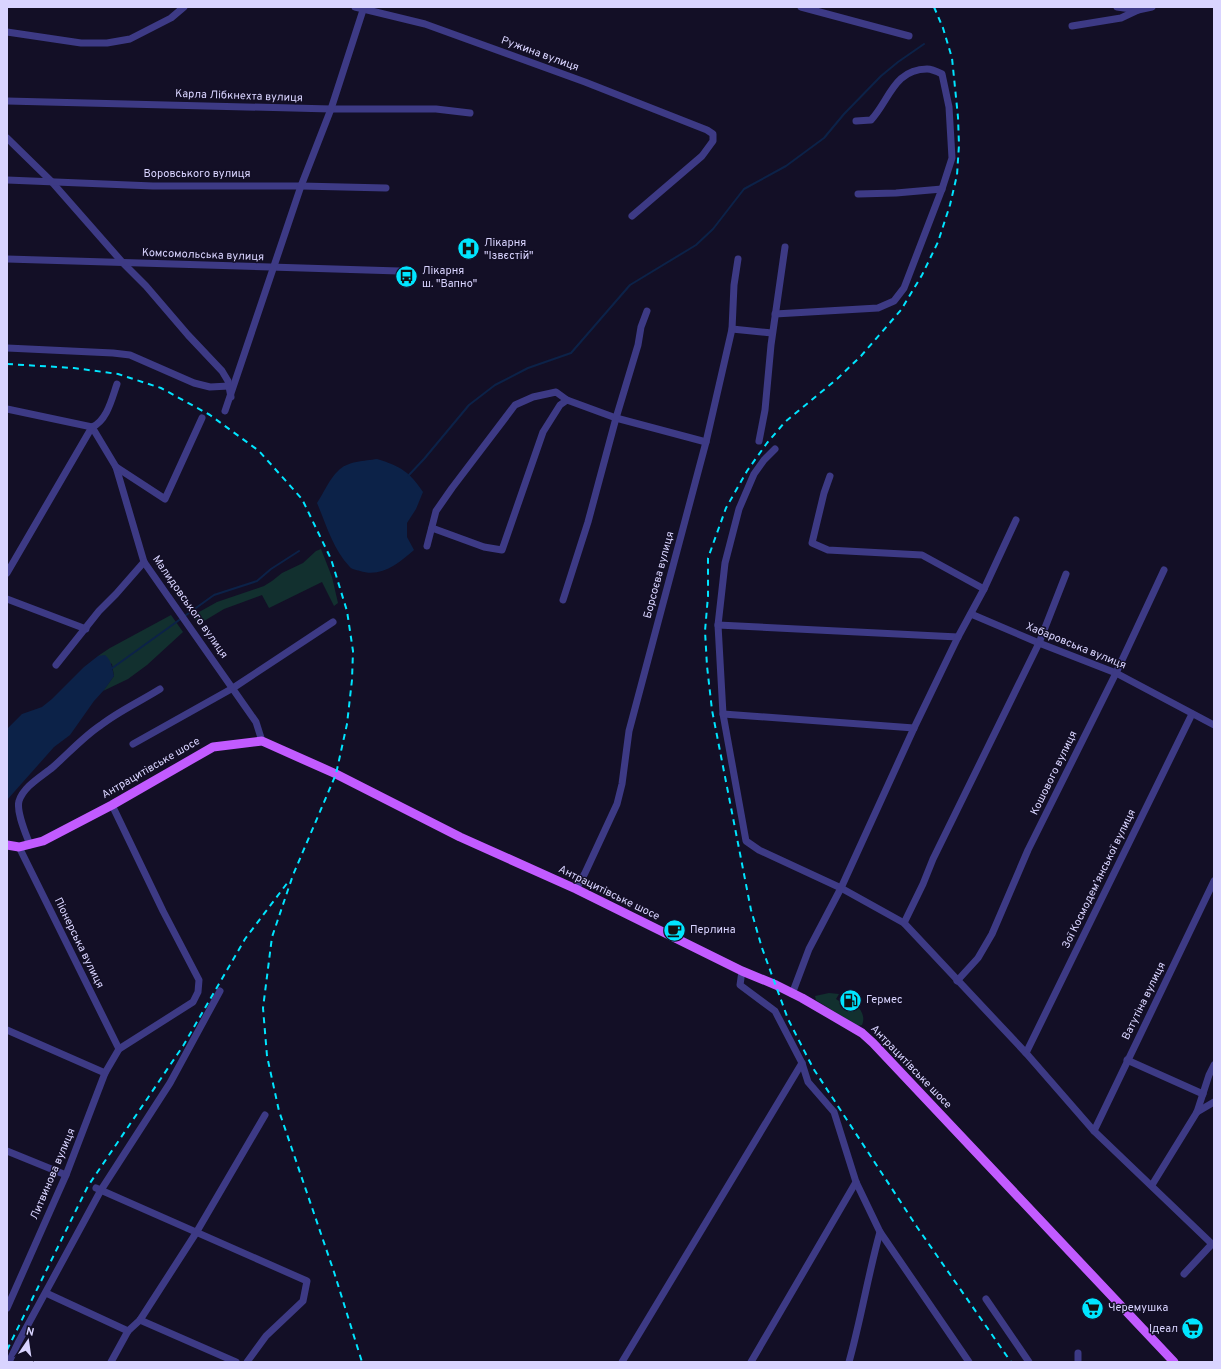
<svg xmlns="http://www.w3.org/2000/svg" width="1221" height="1369" viewBox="0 0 1221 1369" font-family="Overpass,sans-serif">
<rect width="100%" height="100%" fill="#130f26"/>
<g fill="#12302f">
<polygon points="321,549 332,577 338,603 334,606 322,582 269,608 262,595 224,609 199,624 192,616 217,602 264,586 272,581 282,573 303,563 316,551"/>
<polygon points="171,615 183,632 147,665 128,679 103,691 114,676 112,664 98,656 110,648"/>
<path d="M 829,993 L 839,994 L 836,999 L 850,1008 L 855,1002 C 860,1009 866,1016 862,1025 L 857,1026 L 816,1000 L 815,996 Z"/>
</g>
<g fill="#0c2248">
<path d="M 377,459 C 400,466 410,472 423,492 L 416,509 L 407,523 L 407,537 L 414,550 C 399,563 381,578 360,571 C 356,570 351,569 349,566 C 333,549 326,524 317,503 C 323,494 330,478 338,471 C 347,461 365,461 377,459 Z"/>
<path d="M 105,655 C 112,661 112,668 114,676 L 104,690 L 94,701 L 70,735 L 54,747 L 7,800 L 7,729 L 22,714 L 42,707 L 52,699 L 84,667 L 98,656 Z"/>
</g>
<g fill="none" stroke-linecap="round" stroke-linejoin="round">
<g stroke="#0c2248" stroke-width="2">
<polyline points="408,476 424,459 469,405 495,385 528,368 571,353 630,285 696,245 713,229 744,189 786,166 824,138 844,114 881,76 898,62 924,44"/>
<polyline points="111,669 214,595 257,581 271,569 299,551"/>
</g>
<g stroke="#3d3a85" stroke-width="7">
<polyline points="355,7 425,24 585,82 707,130 713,134 713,141 702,156 632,216"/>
<polyline points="801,7 909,36"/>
<polyline points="1117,7 1138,10"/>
<polyline points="1072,26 1121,18 1138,10 1152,7"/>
<polyline points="7,32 81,43 107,43 130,39 171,18 184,7"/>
<polyline points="7,101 331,109 436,109 470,113"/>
<polyline points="7,138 51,181 123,263 146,286 188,335 222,371 228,381 231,397"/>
<polyline points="7,180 153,186 301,186 386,188"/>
<polyline points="858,194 896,193 942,189"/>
<polyline points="7,259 399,271"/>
<path d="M 775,314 L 878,308 L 894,301 L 904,288 L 942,189 L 952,158 L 949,107 L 942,74 C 938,72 932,69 927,69 C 894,69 889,101 871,120 L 856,121"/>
<polyline points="732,329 772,333"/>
<polyline points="7,348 113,353 130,355 194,383 210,387 229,386"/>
<polyline points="7,409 92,427 116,467 144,562 256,722 262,741"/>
<polyline points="225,411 301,186 331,109 364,7"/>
<polyline points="759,441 765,410 771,345 785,247"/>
<polyline points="775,449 764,460 754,474 739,509 725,563 718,625 723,714 746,841 759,850 841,888 904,923 1026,1053 1094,1131 1212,1244 1184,1274"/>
<polyline points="116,467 165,499 202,418"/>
<polyline points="830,476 824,493 812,543 828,550 922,555 984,589"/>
<polyline points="432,528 484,547 502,550 543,432 560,405 567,400 616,418 706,442"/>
<polyline points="427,546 436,511 452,488 515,405 533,397 556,392 567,400"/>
<path d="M 7,573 L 92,427 C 107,421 112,398 117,384"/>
<polyline points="7,599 86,629"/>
<polyline points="563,600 588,522 616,418 638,345 641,327 647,311"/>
<polyline points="971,614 1039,643 1116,673 1214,725"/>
<polyline points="718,625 958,637"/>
<polyline points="56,665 99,611 116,594 144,562"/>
<polyline points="723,714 914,728"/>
<polyline points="133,744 233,688 333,622"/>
<path d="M 30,845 C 26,834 16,812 19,801 C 24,786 41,777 53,767 C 69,753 83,737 101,725 C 119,711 141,701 160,689"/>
<polyline points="19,847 119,1049"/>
<polyline points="576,889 585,873 617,804 622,784 629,731 706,442 732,329 734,285 738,259"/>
<polyline points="904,923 923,884 933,859 1039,643 1066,574"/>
<path d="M 742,971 L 740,985 L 775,1011 L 802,1063 L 808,1082 L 834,1112 L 856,1182 L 880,1232 C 868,1275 861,1319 849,1362"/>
<polyline points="957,981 978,958 992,934 1028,850 1116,673 1164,570"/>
<polyline points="792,994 809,949 841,888 914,728 958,637 984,589 1016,520"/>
<polyline points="7,1030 105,1073"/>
<polyline points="1026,1053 1192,714"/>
<polyline points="1127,1060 1203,1094"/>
<polyline points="1197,1112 1214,1102"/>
<polyline points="1094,1131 1214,881"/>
<polyline points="7,1151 66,1175"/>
<polyline points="1152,1185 1197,1112 1209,1075 1214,1065"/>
<polyline points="96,1188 307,1281 303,1301 266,1336 247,1362"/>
<polyline points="880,1232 969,1362"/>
<polyline points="46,1293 128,1331"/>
<polyline points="986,1299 1029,1362"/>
<polyline points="7,1308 66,1175 105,1073 119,1049 193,1002 198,992 199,980 163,911 112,805"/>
<polyline points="140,1320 236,1362"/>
<polyline points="9,1362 18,1343 101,1190 170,1083 220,991"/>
<polyline points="111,1362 128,1331 140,1320 196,1233 265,1115"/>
<polyline points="622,1362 802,1063"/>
<polyline points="751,1362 856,1182"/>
<polyline points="1078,1362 1078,1353"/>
</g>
<polyline stroke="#c25bff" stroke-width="9" points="7,845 19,847 43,841 112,805 213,747 262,741 336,774 460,837 576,889 742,971 776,985 802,998 862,1033 873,1043 1174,1362"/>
<g stroke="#00e5ff" stroke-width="2" stroke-dasharray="6 5" stroke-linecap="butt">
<polyline points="934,7 943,28 952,58 958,117 959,145 957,175 950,205 938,242 922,275 901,310 861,356 837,379 785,422 767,443 747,471 726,508 708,558 708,596 705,631 707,666 712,710 751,910 762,948 788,1019 813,1068 917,1227 1011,1362"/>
<polyline points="7,364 74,368 118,374 161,388 210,415 259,451 302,499 331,559 347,611 353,651 352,680 347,724 336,774 293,875 272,937 263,1008 267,1056 279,1111 334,1272 362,1362"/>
<polyline points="7,1350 88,1186 183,1046 245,939 288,882"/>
</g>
</g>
<defs>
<symbol id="hospital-disc" viewBox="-11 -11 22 22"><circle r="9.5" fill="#00e5ff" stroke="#130f26"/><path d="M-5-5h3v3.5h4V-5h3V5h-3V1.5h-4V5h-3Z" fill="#111"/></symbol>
<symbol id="bus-disc" viewBox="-11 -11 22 22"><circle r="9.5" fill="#00e5ff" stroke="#130f26"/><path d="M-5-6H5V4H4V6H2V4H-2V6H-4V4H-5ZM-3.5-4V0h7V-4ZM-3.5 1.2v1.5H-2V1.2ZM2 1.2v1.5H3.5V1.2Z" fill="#111"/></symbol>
<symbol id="cafe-disc" viewBox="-11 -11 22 22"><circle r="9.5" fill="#00e5ff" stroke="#130f26"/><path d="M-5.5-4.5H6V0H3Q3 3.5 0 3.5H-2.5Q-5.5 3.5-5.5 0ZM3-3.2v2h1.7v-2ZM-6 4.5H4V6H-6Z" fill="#111"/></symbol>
<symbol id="fuel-disc" viewBox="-11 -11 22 22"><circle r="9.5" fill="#00e5ff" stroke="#130f26"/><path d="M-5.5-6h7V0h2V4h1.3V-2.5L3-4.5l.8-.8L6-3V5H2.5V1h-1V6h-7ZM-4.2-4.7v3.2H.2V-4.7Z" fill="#111"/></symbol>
<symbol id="supermarket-disc" viewBox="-11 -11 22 22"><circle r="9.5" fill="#00e5ff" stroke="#130f26"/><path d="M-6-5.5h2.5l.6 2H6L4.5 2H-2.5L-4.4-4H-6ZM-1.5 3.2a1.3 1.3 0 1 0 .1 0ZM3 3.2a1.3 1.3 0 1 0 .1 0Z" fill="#111"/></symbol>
</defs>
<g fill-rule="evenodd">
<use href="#hospital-disc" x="456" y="236" width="25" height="25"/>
<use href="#bus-disc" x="394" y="264" width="25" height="25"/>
<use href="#cafe-disc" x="662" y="918" width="25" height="25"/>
<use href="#fuel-disc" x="838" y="988" width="25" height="25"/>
<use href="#supermarket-disc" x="1080" y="1296" width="25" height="25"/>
<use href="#supermarket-disc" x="1180" y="1316" width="25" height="25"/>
</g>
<g text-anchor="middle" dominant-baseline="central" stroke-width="3" stroke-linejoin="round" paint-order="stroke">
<g font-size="11" fill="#d9d4ff" stroke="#130f26">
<text transform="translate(540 54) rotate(20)">Ружина вулиця</text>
<text transform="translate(239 96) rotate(2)">Карла Лібкнехта вулиця</text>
<text x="197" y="174">Воровського вулиця</text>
<text transform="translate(203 255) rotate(2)">Комсомольська вулиця</text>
<text transform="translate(659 575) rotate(-75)">Борсоєва вулиця</text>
<text transform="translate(190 607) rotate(55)">Малидовського вулиця</text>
<text transform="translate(1076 646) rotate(22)">Хабаровська вулиця</text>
<text transform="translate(151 768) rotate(-30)">Антрацитівське шосе</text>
<text transform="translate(1054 773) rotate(-64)">Кошового вулиця</text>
<text transform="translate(1099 879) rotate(-64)">Зої Космодем’янської вулиця</text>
<text transform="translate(609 893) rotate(26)">Антрацитівське шосе</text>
<text transform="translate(79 943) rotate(64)">Піонерська вулиця</text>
<text transform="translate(1144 1001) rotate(-64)">Ватутіна вулиця</text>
<text transform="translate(911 1067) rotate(46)">Антрацитівське шосе</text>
<text transform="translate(53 1174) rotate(-67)">Литвинова вулиця</text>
</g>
<g font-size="11" fill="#d9d4ff" stroke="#130f26" text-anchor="start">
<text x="484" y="243">Лікарня<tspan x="484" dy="13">"Ізвєстій"</tspan></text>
<text x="422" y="271">Лікарня<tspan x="422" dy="13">ш. "Вапно"</tspan></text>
<text x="690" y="930">Перлина</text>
<text x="866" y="1000">Гермес</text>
<text x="1108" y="1308">Черемушка</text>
<text x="1178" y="1329" text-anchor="end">Ідеал</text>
</g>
</g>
<rect width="1221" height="1369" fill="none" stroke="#d9d4ff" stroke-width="16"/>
<g transform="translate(28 1341) rotate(13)" stroke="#130f26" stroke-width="3" paint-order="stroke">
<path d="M0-3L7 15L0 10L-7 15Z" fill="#d9d4ff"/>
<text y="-6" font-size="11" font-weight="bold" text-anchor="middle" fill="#d9d4ff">N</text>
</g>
</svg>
